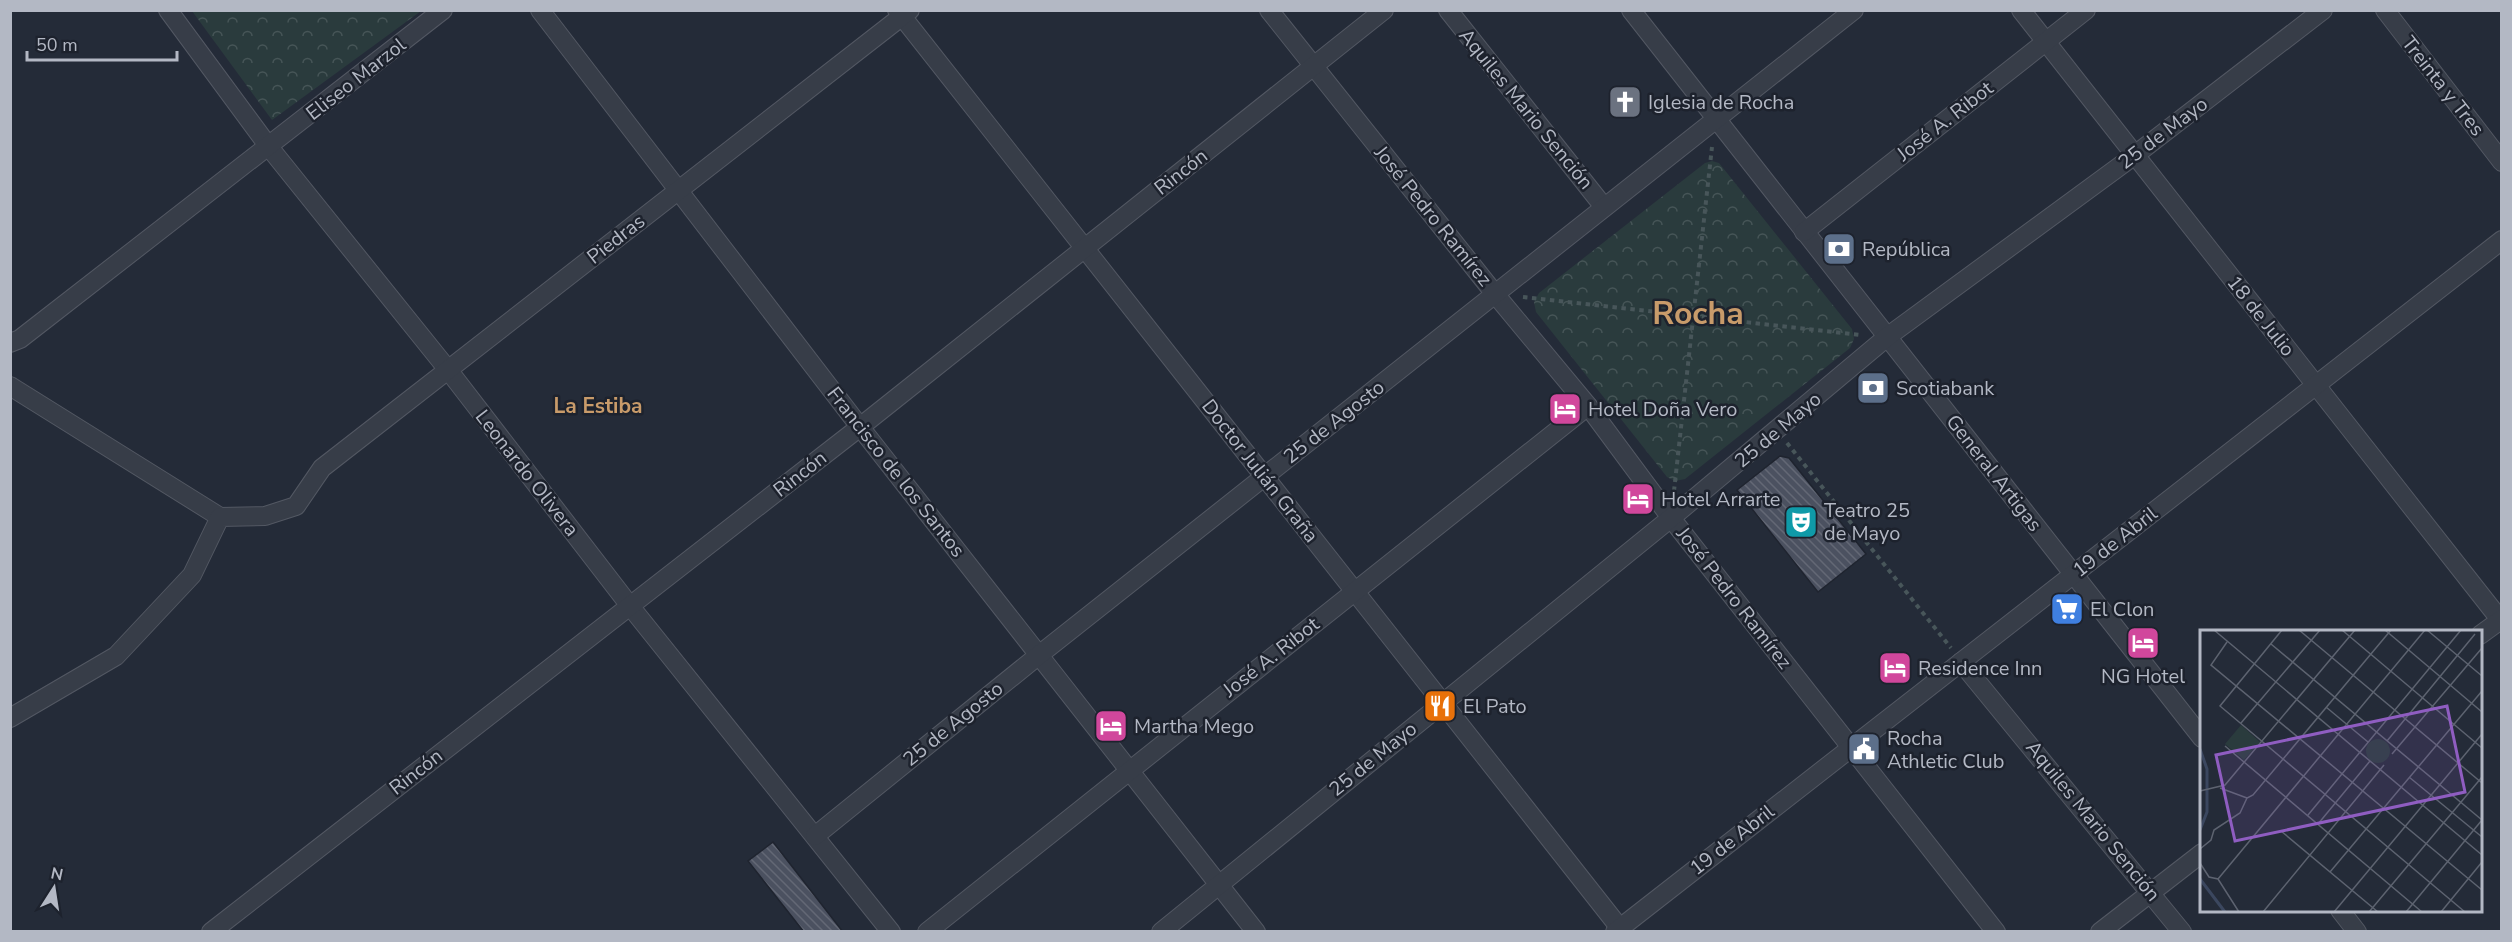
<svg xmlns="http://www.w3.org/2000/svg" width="2512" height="942" viewBox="0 0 2512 942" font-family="'Nunito Sans',sans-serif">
<defs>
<pattern id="forest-crowns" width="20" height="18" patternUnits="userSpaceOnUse" patternTransform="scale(1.5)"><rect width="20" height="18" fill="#2a3b3d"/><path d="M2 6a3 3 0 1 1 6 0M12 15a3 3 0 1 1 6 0" fill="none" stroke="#465557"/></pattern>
<pattern id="building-back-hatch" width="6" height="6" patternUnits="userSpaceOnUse" patternTransform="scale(1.5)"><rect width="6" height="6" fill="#4b5160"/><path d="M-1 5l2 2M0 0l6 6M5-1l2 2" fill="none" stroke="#636875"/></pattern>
</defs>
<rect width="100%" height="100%" fill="#242b38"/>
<g fill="url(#forest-crowns)">
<polygon points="192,11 421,11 272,120"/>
<polygon points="1712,161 1719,163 1852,329 1854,339 1850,348 1685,479 1675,481 1667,477 1536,312 1534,302 1539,293 1705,163"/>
</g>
<g fill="url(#building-back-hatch)" stroke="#1f242f" stroke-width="1.5">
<polygon points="1780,456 1789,458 1866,554 1818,592 1737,490"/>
<polygon points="773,842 843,932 804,932 748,861"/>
</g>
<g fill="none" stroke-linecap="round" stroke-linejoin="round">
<defs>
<g id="street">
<polyline points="168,10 269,147 449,371 630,606 891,932"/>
<polyline points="540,10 860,427 1256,932"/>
<polyline points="897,10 1623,932"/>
<polyline points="1269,10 1495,294 1588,406 1671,518 1996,932"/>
<polyline points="1448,10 1604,207"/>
<polyline points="1631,10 2202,738"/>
<polyline points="2021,10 2502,622"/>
<polyline points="2385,10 2502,162"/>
<polyline points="1804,232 2086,10"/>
<polyline points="10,343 20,339 443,10"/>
<polyline points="10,386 220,517"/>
<polyline points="2480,635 2502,619"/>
<polyline points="1961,662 2182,932"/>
<polyline points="10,718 116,656 192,575 220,517 265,516 296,506 322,468 910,10"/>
<polyline points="815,836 1039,655 1854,10"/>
<polyline points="2340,910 2357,932"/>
<polyline points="211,932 860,427 1384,10"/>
<polyline points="927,932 1588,406"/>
<polyline points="1161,932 1671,518 1887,337 2135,155 2323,10"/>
<polyline points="1615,932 2502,240"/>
<polyline points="2100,932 2202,853"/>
</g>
</defs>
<use href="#street" stroke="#535863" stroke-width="20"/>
<g stroke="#48565a" stroke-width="4" stroke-dasharray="4.5 4.5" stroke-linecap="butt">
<polyline points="1523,297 1861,335"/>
<polyline points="1787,443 1951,648"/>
<polyline points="1674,491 1712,147"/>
</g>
<use href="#street" stroke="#373d48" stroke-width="18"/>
</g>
<defs>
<symbol id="church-square" viewBox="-11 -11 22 22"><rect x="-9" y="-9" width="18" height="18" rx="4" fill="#6b7280" stroke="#1d222d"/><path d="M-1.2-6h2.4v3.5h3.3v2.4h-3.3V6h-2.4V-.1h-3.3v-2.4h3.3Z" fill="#fff"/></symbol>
<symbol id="bank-square" viewBox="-11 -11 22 22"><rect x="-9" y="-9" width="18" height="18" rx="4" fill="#5c6f8a" stroke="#1d222d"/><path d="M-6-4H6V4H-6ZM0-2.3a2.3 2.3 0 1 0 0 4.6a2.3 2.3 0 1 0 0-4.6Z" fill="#fff"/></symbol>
<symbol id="hotel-square" viewBox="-11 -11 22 22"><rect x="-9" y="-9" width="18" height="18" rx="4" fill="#d1479c" stroke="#1d222d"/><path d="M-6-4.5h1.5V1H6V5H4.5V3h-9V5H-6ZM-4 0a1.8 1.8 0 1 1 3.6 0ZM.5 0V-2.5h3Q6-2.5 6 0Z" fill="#fff"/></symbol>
<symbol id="theatre-square" viewBox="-11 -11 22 22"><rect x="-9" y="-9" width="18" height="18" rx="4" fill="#0f9aa8" stroke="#1d222d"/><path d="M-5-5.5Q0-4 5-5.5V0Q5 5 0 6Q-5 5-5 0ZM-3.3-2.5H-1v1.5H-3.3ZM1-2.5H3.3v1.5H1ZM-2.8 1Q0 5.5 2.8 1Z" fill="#fff"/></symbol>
<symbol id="supermarket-square" viewBox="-11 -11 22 22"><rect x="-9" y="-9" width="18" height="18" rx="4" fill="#3f7fe0" stroke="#1d222d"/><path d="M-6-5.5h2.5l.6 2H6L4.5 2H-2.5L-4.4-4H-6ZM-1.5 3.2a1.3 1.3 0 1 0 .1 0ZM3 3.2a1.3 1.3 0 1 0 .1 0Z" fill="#fff"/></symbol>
<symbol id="restaurant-square" viewBox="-11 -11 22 22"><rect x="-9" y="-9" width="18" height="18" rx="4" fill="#e8710a" stroke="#1d222d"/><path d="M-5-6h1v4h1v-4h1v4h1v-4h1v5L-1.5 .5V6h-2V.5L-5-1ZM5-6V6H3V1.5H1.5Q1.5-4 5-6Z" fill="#fff"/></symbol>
<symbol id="civic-square" viewBox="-11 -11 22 22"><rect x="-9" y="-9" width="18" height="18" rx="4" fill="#5c6f8a" stroke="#1d222d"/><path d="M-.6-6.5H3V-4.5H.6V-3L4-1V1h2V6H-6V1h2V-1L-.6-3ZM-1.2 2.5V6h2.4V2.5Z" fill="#fff"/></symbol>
</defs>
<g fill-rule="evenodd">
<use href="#church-square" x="1606" y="83" width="38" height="38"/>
<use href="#bank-square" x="1820" y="230" width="38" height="38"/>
<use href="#bank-square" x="1854" y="369" width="38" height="38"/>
<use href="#hotel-square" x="1546" y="390" width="38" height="38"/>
<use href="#hotel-square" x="1619" y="480" width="38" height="38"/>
<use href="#theatre-square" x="1782" y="503" width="38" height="38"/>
<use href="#supermarket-square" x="2048" y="590" width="38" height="38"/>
<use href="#hotel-square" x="2124" y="624" width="38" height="38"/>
<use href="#hotel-square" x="1876" y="649" width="38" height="38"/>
<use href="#restaurant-square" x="1421" y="687" width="38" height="38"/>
<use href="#hotel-square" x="1092" y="707" width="38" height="38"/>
<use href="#civic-square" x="1845" y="730" width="38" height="38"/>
</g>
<g text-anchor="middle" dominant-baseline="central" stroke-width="5" stroke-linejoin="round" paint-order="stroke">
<g font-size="20" fill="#b3b8c4" stroke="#1d222d">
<text transform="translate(356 79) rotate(-38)">Eliseo Marzol</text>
<text transform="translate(2443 86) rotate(52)">Treinta y Tres</text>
<text transform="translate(1526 109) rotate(51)">Aquiles Mario Sención</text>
<text transform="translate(1945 121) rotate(-38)">José A. Ribot</text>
<text transform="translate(2163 133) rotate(-37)">25 de Mayo</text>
<text transform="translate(1181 172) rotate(-38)">Rincón</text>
<text transform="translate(1433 216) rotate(51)">José Pedro Ramírez</text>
<text transform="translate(616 239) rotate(-38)">Piedras</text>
<text transform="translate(2261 316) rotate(52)">18 de Julio</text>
<text transform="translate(1334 422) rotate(-38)">25 de Agosto</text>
<text transform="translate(1778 430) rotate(-40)">25 de Mayo</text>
<text transform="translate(1260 471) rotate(52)">Doctor Julián Graña</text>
<text transform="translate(896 472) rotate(52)">Francisco de los Santos</text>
<text transform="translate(527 473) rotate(52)">Leonardo Olivera</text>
<text transform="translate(1994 473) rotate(52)">General Artigas</text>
<text transform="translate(800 474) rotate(-38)">Rincón</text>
<text transform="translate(2115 542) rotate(-38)">19 de Abril</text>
<text transform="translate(1734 598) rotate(52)">José Pedro Ramírez</text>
<text transform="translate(1271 657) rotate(-38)">José A. Ribot</text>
<text transform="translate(953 724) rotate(-39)">25 de Agosto</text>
<text transform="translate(1373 759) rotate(-39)">25 de Mayo</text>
<text transform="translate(416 772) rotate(-38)">Rincón</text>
<text transform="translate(2093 821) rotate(51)">Aquiles Mario Sención</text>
<text transform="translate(1732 840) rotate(-38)">19 de Abril</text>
</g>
<g font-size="20" fill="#b3b8c4" stroke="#1d222d" text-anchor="start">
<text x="1648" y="102">Iglesia de Rocha</text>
<text x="1862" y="249">República</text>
<text x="1896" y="388">Scotiabank</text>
<text x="1588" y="409">Hotel Doña Vero</text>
<text x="1661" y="499">Hotel Arrarte</text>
<text x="1824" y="510">Teatro 25<tspan x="1824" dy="23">de Mayo</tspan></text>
<text x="2090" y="609">El Clon</text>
<text x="1918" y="668">Residence Inn</text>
<text x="2143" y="676" text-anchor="middle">NG Hotel</text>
<text x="1463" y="706">El Pato</text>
<text x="1134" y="726">Martha Mego</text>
<text x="1887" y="738">Rocha<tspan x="1887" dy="23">Athletic Club</tspan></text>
</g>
<g font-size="21" font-weight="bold" fill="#c89b6a" stroke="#1d222d">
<text x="598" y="406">La Estiba</text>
</g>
<g font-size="32" font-weight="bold" fill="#c89b6a" stroke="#1d222d">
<text x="1698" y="313">Rocha</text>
</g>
</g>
<g transform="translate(2200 630)">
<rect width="282" height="282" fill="#242b38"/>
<path d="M 41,95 L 60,112 L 44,130 L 25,114 ZM166 121a12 12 0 1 1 24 0a12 12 0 1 1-24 0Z" fill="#2a3b3d"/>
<path fill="none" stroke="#3b475f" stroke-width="3" d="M 0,119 L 7,139 L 7,182 L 0,200M 0,249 L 25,282"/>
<path fill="none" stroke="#5d6370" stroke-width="1.5" d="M 14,0 L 282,225M 82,0 L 20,76 L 265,282M 99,0 L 282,153M 142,0 L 282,118M 185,0 L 282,82M 227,0 L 282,46M 27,12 L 11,35 L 282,260M 71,14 L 282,190M 126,77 L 168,112M 41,93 L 120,0M 187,111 L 275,4M 25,116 L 222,282M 192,124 L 282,18M 209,147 L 282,207M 20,158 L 47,168M 0,161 L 25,155 L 155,0M 108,185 L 261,0M 118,194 L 170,131M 81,201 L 178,282M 0,219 L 11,210 L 14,200 L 40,183 L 47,168 L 53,165 L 191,0M 0,233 L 9,247 L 18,249 L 39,282M 130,242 L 282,61M 18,249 L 225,0M 63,282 L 184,135M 134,282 L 282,104M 169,282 L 282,147M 206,282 L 282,190M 241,282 L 282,232"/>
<path fill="#8f5dc1" fill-opacity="0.15" stroke="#8f5dc1" stroke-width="3" d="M 247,76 L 265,162 L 35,211 L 16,125 Z"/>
<rect width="282" height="282" fill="none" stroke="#b3b8c4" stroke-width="3"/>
</g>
<rect width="2512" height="942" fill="none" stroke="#b3b8c4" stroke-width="24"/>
<g transform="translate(54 888) rotate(12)" stroke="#1d222d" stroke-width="4.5" paint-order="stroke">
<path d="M0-4.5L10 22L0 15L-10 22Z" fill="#b3b8c4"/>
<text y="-9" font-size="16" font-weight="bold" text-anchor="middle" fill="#b3b8c4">N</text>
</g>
<path d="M27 51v9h150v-9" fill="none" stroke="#b3b8c4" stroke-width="3"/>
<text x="36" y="51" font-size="18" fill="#b3b8c4" stroke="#1d222d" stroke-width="4.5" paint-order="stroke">50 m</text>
</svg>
